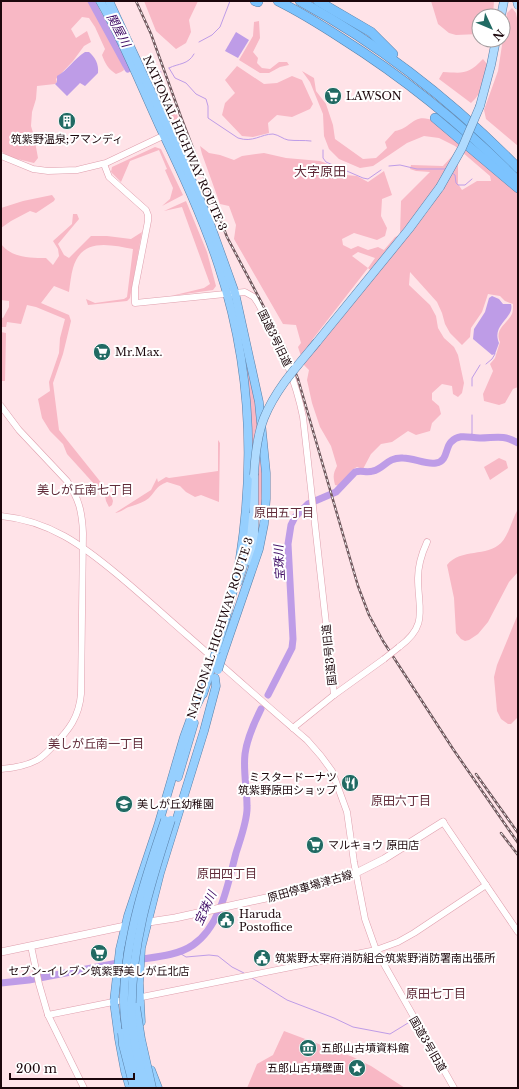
<svg xmlns="http://www.w3.org/2000/svg" width="519" height="1089" viewBox="0 0 519 1089" font-family="'Libre Baskerville','Noto Sans JP',serif">
<rect width="100%" height="100%" fill="#ffe3e8"/>
<g fill="#f8b8c5" fill-rule="evenodd">
<path d="M 1,1 L 90,1 L 123,64 L 124,70 L 121,72 L 116,74 C 108,69 105,63 102,55 L 105,49 L 95,27 L 89,18 L 82,17 L 71,29 L 76,38 L 87,31 L 91,42 L 84,46 L 73,61 L 56,79 L 57,82 L 55,84 L 37,86 L 36,99 L 32,112 L 31,126 L 34,136 L 38,158 L 34,163 L 9,157 L 1,151 Z"/>
<polygon points="144,1 198,1 189,20 191,32 186,43 176,49 156,31"/>
<polygon points="431,1 494,1 493,16 479,16 479,34 456,35 449,33 438,24"/>
<polygon points="512,8 516,13 518,23 518,146 486,119 484,110 498,71 507,13"/>
<polygon points="259,21 260,38 253,52 258,58 257,63 262,68 270,69 279,62 287,62 289,65 280,67 269,73 260,73 239,60 253,36 254,22"/>
<path d="M 483,59 L 487,64 C 486,77 482,94 471,103 L 439,79 L 443,72 C 463,73 468,75 483,59 Z"/>
<polygon points="237,66 264,84 277,83 292,76 302,80 313,104 310,109 292,117 277,115 268,123 269,133 253,137 242,136 222,115 225,103 235,93 225,80"/>
<path d="M 302,71 L 314,78 L 316,91 L 326,104 L 333,125 L 335,139 L 363,159 L 376,158 L 387,148 L 385,142 L 395,131 C 413,128 412,112 435,121 L 508,183 L 518,193 L 518,387 L 513,389 L 505,403 L 499,405 L 484,401 L 483,394 L 493,371 L 490,364 L 495,358 L 500,342 C 494,329 507,324 512,314 C 513,312 513,307 513,304 L 505,301 L 500,296 L 488,294 L 482,312 L 471,328 L 470,337 L 462,345 L 450,333 L 445,324 L 442,313 L 437,302 L 410,272 L 409,285 L 430,305 L 436,316 L 438,328 L 444,338 L 454,347 L 458,355 L 464,383 L 462,393 L 458,397 L 453,394 L 452,386 L 442,384 L 432,393 L 432,400 L 439,406 L 441,414 L 432,423 L 430,431 L 416,435 L 408,431 L 392,442 L 381,444 L 371,454 L 363,469 L 357,467 L 352,470 L 339,486 L 335,485 C 333,476 333,474 337,466 L 331,446 L 320,427 L 312,403 L 307,380 L 309,370 L 304,365 L 298,347 L 301,343 L 296,325 L 283,324 L 234,239 L 236,225 L 229,206 L 220,204 L 202,154 L 200,146 L 209,153 L 220,155 L 234,160 L 242,156 L 264,153 L 286,158 L 320,161 L 333,166 L 346,175 L 357,176 L 368,182 L 384,171 L 392,195 L 382,199 L 381,216 L 387,228 L 385,236 L 377,240 L 354,233 L 342,239 L 343,245 L 351,249 L 358,246 L 368,250 L 378,247 L 384,250 L 395,237 L 400,235 L 401,201 L 430,172 L 416,171 L 410,169 L 411,165 L 443,166 L 454,154 L 458,157 L 458,184 L 462,190 L 477,181 L 491,181 L 490,176 L 455,146 L 439,138 L 424,136 L 407,143 L 373,166 L 360,168 L 339,159 L 329,149 L 324,136 L 323,114 L 310,82 ZM 438,183 L 444,187 L 428,211 L 413,230 L 405,228 ZM 358,252 L 375,258 L 368,268 L 352,256 ZM 368,268 L 376,275 L 318,346 L 312,340 Z"/>
<polygon points="171,101 186,136 178,140 162,104"/>
<polygon points="155,147 161,149 183,195 162,206 170,199 173,188 165,170 167,169 159,150 130,161 121,182 111,172 112,167"/>
<polygon points="52,195 55,199 54,201 36,213 30,211 11,221 1,228 1,208 23,201"/>
<polygon points="186,201 207,252 216,286 213,290 171,296 204,288 210,284 182,207 164,211"/>
<path d="M 73,214 L 77,214 L 79,219 L 58,244 L 64,255 L 69,258 L 91,236 L 107,236 L 131,239 L 142,232 L 130,298 L 127,301 L 88,305 L 86,299 L 95,303 L 124,299 L 127,297 L 133,249 C 110,245 82,237 73,268 C 71,275 70,284 69,292 L 54,286 L 41,303 L 69,315 L 71,321 L 63,354 L 53,383 L 59,430 L 111,495 L 113,501 L 112,505 L 109,507 L 106,501 L 105,496 L 67,454 L 63,444 L 50,431 L 42,418 L 38,399 L 50,391 L 49,382 L 59,353 L 60,338 L 65,319 L 36,307 L 27,305 L 21,324 L 7,322 L 6,327 L 1,327 L 1,317 L 3,318 L 9,307 L 9,301 L 1,300 L 1,244 C 12,258 30,258 46,258 L 53,265 L 59,256 L 58,249 L 53,241 L 72,224 Z"/>
<polygon points="1,332 6,333 5,381 1,381"/>
<polygon points="243,341 255,400 263,471 261,508 257,507 258,473 252,452 250,399"/>
<path d="M 218,440 L 220,443 L 219,502 L 201,495 L 195,497 L 186,492 L 180,486 L 167,482 C 155,487 157,490 149,498 C 144,502 138,504 132,506 C 126,507 122,512 115,513 L 151,490 L 157,478 L 158,482 L 166,477 L 169,478 L 218,471 Z"/>
<polygon points="499,458 506,461 508,468 490,480 484,467"/>
<path d="M 518,509 L 518,572 L 509,582 L 488,622 L 478,634 L 469,640 L 465,641 L 461,639 L 456,633 L 454,598 L 447,565 C 461,548 487,557 501,543 C 509,535 512,519 518,509 Z"/>
<polygon points="518,614 518,717 511,724 508,724 501,719 497,711 494,677 497,665"/>
<polygon points="284,1031 353,1057 371,1066 405,1088 247,1088 257,1064 273,1055"/>
</g>
<g fill="#be9ce7">
<polygon points="236,32 249,40 238,58 225,51"/>
<path d="M 85,52 L 89,52 C 95,57 99,64 98,73 L 85,86 L 80,83 L 67,96 L 55,84 L 57,82 L 57,76 C 67,71 74,59 85,52 Z"/>
<path d="M 492,296 L 499,299 L 503,304 L 511,304 C 515,318 491,324 499,343 L 495,354 L 492,355 L 473,339 L 474,329 L 485,312 L 489,298 Z"/>
</g>
<g fill="none" stroke-linecap="round" stroke-linejoin="round">
<g stroke="#be9ce7" stroke-width="1">
<polyline points="199,42 212,35 220,27 230,1"/>
<polyline points="147,65 151,66"/>
<path d="M 169,68 L 175,78 L 186,83 L 196,94 L 206,99 L 208,106 L 208,118 L 238,138 C 253,143 261,134 273,134 C 279,135 283,139 288,140 C 296,141 304,140 311,141"/>
<path d="M 169,68 C 179,63 188,65 194,54"/>
<polyline points="153,71 161,72"/>
<polyline points="323,150 323,158 326,162 363,178 368,179 381,170"/>
<polyline points="389,166 400,165 417,169 445,169"/>
<polyline points="452,173 455,175 456,183 458,185 465,185 472,179"/>
<polyline points="486,364 492,359 495,354"/>
<polyline points="472,386 472,378 480,365"/>
<polyline points="468,436 472,434 472,415"/>
<polyline points="178,952 186,957 209,955 218,956 232,967 244,973"/>
<polyline points="252,978 287,1000 334,1018 353,1027 390,1034 408,1023"/>
</g>
<g stroke="#be9ce7" stroke-width="7">
<polyline points="91,1 128,69"/>
<path d="M 268,695 L 292,648 L 293,639 L 288,544 L 291,525 L 295,517 L 308,504 L 336,492 L 355,472 C 361,470 367,473 373,471 C 384,469 387,457 403,458 C 414,458 426,465 436,463 C 448,461 445,448 451,442 C 460,433 469,438 480,438 C 495,438 503,434 518,443"/>
<path d="M 135,960 C 154,957 177,956 193,945 C 221,926 228,883 236,853 C 240,840 248,819 247,806 C 247,789 243,771 245,754 C 247,738 254,723 261,709"/>
<polyline points="1,983 29,980 123,962"/>
</g>
<defs>
<g id="tertiary">
<polyline points="1,156 33,169 48,171 77,170 106,163 167,134"/>
<path d="M 104,164 L 109,177 L 146,210 L 148,215 L 148,221 L 135,288 L 135,303 L 245,292 L 254,297 L 258,303 C 278,339 295,376 303,417 L 334,695"/>
<path d="M 1,406 L 19,430 L 67,481 C 79,499 82,511 83,533 L 81,694 C 79,717 69,730 54,745 C 48,751 44,756 37,760 C 26,766 14,768 1,769"/>
<path d="M 1,516 C 50,521 82,545 118,575 C 142,595 165,616 188,636 C 228,671 267,706 307,740 L 321,756 L 332,771 L 347,812 L 354,862 L 365,919 L 376,950 L 454,1088"/>
<path d="M 399,647 C 429,625 418,609 418,578 C 418,565 422,553 427,542"/>
<polyline points="293,728 334,695 384,659"/>
<polyline points="443,822 518,932"/>
<polyline points="31,946 39,984 48,1015 84,1088"/>
<polyline points="137,998 376,950 398,942 414,933 486,885"/>
<polyline points="48,1015 128,999"/>
</g>
<g id="secondary">
<polyline points="142,923 175,918 266,898 343,879 356,873 384,859 443,822"/>
<polyline points="1,952 130,925"/>
</g>
<g id="primary">
<polyline points="517,1 518,5"/>
<polyline points="501,16 504,1"/>
<polyline points="480,106 491,65 496,40"/>
<polyline points="317,342 409,229 440,187"/>
<polyline points="251,562 254,546 254,475"/>
<polyline points="238,582 244,563 249,517"/>
</g>
<g id="trunk">
<path d="M 100,1 C 123,40 140,84 159,125 C 181,171 203,218 219,267 C 250,361 255,461 240,558 C 235,590 225,620 216,651"/>
<polyline points="109,1 182,158 208,218 235,293 259,402 266,473 266,499 264,524 259,549 222,657"/>
<polyline points="203,694 212,666"/>
<polyline points="178,777 194,723"/>
<polyline points="141,1022 139,983 141,948 160,873 204,731 216,686 215,678"/>
<polyline points="151,1070 158,1088"/>
<polyline points="130,1088 125,1071 119,1039 114,1002 120,949 128,916 158,826 184,737 192,715 204,690"/>
</g>
<g id="motorway">
<polyline points="255,1 258,2"/>
<path d="M 278,1 C 300,12 321,25 341,38 C 406,79 465,127 518,181"/>
<path d="M 300,1 C 381,45 453,102 518,168"/>
<polyline points="318,1 371,32 393,54"/>
<polyline points="435,118 518,188"/>
</g>
</defs>
<use href="#tertiary" stroke="#df9fad" stroke-width="7"/>
<use href="#secondary" stroke="#df9fad" stroke-width="8"/>
<use href="#primary" stroke="#5a81a9" stroke-width="9"/>
<use href="#trunk" stroke="#5a81a9" stroke-width="9"/>
<use href="#motorway" stroke="#5a81a9" stroke-width="10"/>
<use href="#tertiary" stroke="#fff" stroke-width="6"/>
<use href="#secondary" stroke="#fff" stroke-width="7"/>
<use href="#primary" stroke="#b0dbfe" stroke-width="8"/>
<use href="#trunk" stroke="#96cffe" stroke-width="8"/>
<use href="#motorway" stroke="#7cc3fe" stroke-width="9"/>
<defs>
<g id="rail">
<polyline points="136,1 151,34 181,117 227,237 286,349 298,379 344,538 358,586 369,615 383,641 453,749 518,843"/>
<polyline points="476,774 518,833"/>
<polyline points="501,833 518,855"/>
</g>
</defs>
<use href="#rail" stroke="#70585d" stroke-width="2.5"/>
<use href="#rail" stroke="#fff" stroke-width="1" stroke-dasharray="3" stroke-linecap="butt"/>
<defs>
<polyline id="tertiary-bridge" points="384,659 399,647"/>
<g id="primary-bridge">
<polyline points="440,187 462,148 480,106"/>
<path d="M 254,475 C 255,456 257,436 264,418 C 276,389 297,366 317,342"/>
</g>
<g id="trunk-bridge">
<polyline points="212,666 216,651"/>
<polyline points="218,670 222,657"/>
<polyline points="136,1007 141,1039 152,1088"/>
<polyline points="122,1033 123,1045 133,1084"/>
<path d="M 140,1088 C 131,1058 123,1026 124,995 C 126,935 146,876 165,820"/>
<path d="M 146,1088 C 140,1066 133,1043 132,1019 C 129,950 150,885 171,820"/>
</g>
</defs>
<use href="#tertiary-bridge" stroke="#df9fad" stroke-width="7" stroke-linecap="butt"/>
<use href="#primary-bridge" stroke="#5a81a9" stroke-width="9" stroke-linecap="butt"/>
<use href="#trunk-bridge" stroke="#5a81a9" stroke-width="9" stroke-linecap="butt"/>
<use href="#tertiary-bridge" stroke="#fff" stroke-width="6"/>
<use href="#primary-bridge" stroke="#b0dbfe" stroke-width="8"/>
<use href="#trunk-bridge" stroke="#96cffe" stroke-width="8"/>
</g>
<defs>
<symbol id="supermarket-disc" viewBox="-11 -11 22 22"><circle r="9.5" fill="#216a63" stroke="#fff"/><path d="M-6-5.5h2.5l.6 2H6L4.5 2H-2.5L-4.4-4H-6ZM-1.5 3.2a1.3 1.3 0 1 0 .1 0ZM3 3.2a1.3 1.3 0 1 0 .1 0Z" fill="#fff"/></symbol>
<symbol id="building-disc" viewBox="-11 -11 22 22"><circle r="9.5" fill="#216a63" stroke="#fff"/><path d="M-4-6H4V6H1V3H-1V6H-4ZM-2.5-4.3h1.7v1.8h-1.7ZM.8-4.3h1.7v1.8H.8ZM-2.5-1h1.7V.8h-1.7ZM.8-1h1.7V.8H.8Z" fill="#fff"/></symbol>
<symbol id="restaurant-disc" viewBox="-11 -11 22 22"><circle r="9.5" fill="#216a63" stroke="#fff"/><path d="M-5-6h1v4h1v-4h1v4h1v-4h1v5L-1.5 .5V6h-2V.5L-5-1ZM5-6V6H3V1.5H1.5Q1.5-4 5-6Z" fill="#fff"/></symbol>
<symbol id="school-disc" viewBox="-11 -11 22 22"><circle r="9.5" fill="#216a63" stroke="#fff"/><path d="M0-5L7-2L0 1L-7-2ZM-4 1L0 2.5L4 1V4Q0 6-4 4Z" fill="#fff"/></symbol>
<symbol id="civic-disc" viewBox="-11 -11 22 22"><circle r="9.5" fill="#216a63" stroke="#fff"/><path d="M-.6-6.5H3V-4.5H.6V-3L4-1V1h2V6H-6V1h2V-1L-.6-3ZM-1.2 2.5V6h2.4V2.5Z" fill="#fff"/></symbol>
<symbol id="museum-disc" viewBox="-11 -11 22 22"><circle r="9.5" fill="#216a63" stroke="#fff"/><path d="M0-6L6-3V-2H-6V-3ZM-5-1h2V3h-2ZM-1-1h2V3h-2ZM3-1h2V3H3ZM-6 4H6V6H-6Z" fill="#fff"/></symbol>
<symbol id="sight-disc" viewBox="-11 -11 22 22"><circle r="9.5" fill="#216a63" stroke="#fff"/><path d="M0-6L1.8-2.2L6-1.7L2.9 1.2L3.7 5.4L0 3.3L-3.7 5.4L-2.9 1.2L-6-1.7L-1.8-2.2Z" fill="#fff"/></symbol>
</defs>
<g fill-rule="evenodd">
<use href="#supermarket-disc" x="323" y="86" width="20" height="20"/>
<use href="#building-disc" x="57" y="111" width="20" height="20"/>
<use href="#supermarket-disc" x="92" y="342" width="20" height="20"/>
<use href="#restaurant-disc" x="340" y="773" width="20" height="20"/>
<use href="#school-disc" x="114" y="794" width="20" height="20"/>
<use href="#supermarket-disc" x="305" y="835" width="20" height="20"/>
<use href="#civic-disc" x="216" y="910" width="20" height="20"/>
<use href="#supermarket-disc" x="89" y="943" width="20" height="20"/>
<use href="#civic-disc" x="252" y="948" width="20" height="20"/>
<use href="#museum-disc" x="298" y="1038" width="20" height="20"/>
<use href="#sight-disc" x="347" y="1058" width="20" height="20"/>
</g>
<g text-anchor="middle" dominant-baseline="central" stroke-width="4" stroke-linejoin="round" paint-order="stroke">
<g font-size="11" fill="#1c070c" stroke="#fff" text-anchor="start">
<text x="346" y="96">LAWSON</text>
<text x="67" y="139" text-anchor="middle">筑紫野温泉;アマンディ</text>
<text x="115" y="352">Mr.Max.</text>
<text x="337" y="777" text-anchor="end">ミスタードーナツ<tspan x="337" dy="13">筑紫野原田ショップ</tspan></text>
<text x="137" y="804">美しが丘幼稚園</text>
<text x="328" y="845">マルキョウ 原田店</text>
<text x="239" y="914">Haruda<tspan x="239" dy="13">Postoffice</tspan></text>
<text x="275" y="958">筑紫野太宰府消防組合筑紫野消防署南出張所</text>
<text x="99" y="971" text-anchor="middle">セブン-イレブン筑紫野美しが丘北店</text>
<text x="321" y="1048">五郎山古墳資料館</text>
<text x="344" y="1068" text-anchor="end">五郎山古墳壁画</text>
</g>
<g font-size="11" fill="#1c070c" stroke="#fff">
<text transform="translate(185 143) rotate(66)">NATIONAL HIGHWAY ROUTE 3</text>
<text transform="translate(275 338) rotate(64)">国道3号旧道</text>
<text transform="translate(220 628) rotate(-72)">NATIONAL HIGHWAY ROUTE 3</text>
<text transform="translate(329 655) rotate(-96)">国道3号旧道</text>
<text transform="translate(310 886) rotate(-16)">原田停車場津古線</text>
<text transform="translate(428 1044) rotate(60)">国道3号旧道</text>
</g>
<g font-size="12" font-style="italic" fill="#3e0a64" stroke="#fff">
<text transform="translate(119 30) rotate(62)">関屋川</text>
<text transform="translate(279 563) rotate(-93)">宝珠川</text>
<text transform="translate(205 908) rotate(-65)">宝珠川</text>
</g>
<g font-size="12" fill="#602b39" stroke="#fff">
<text x="85" y="489">美しが丘南七丁目</text>
<text x="284" y="512">原田五丁目</text>
<text x="96" y="743">美しが丘南一丁目</text>
<text x="401" y="800">原田六丁目</text>
<text x="227" y="873">原田四丁目</text>
<text x="436" y="993">原田七丁目</text>
</g>
<g font-size="13" fill="#602b39" stroke="#fff">
<text x="320" y="171">大字原田</text>
</g>
</g>
<rect width="519" height="1089" fill="none" stroke="#1c070c" stroke-width="4"/>
<g transform="translate(491 28) rotate(134)"><circle r="19" fill="#ffffff" stroke="#a49c9e"/>
<path d="M0-3L7 15L0 10L-7 15Z" fill="#216a63"/>
<text y="-6" font-size="11" font-weight="bold" text-anchor="middle" fill="#1c070c">N</text>
</g>
<path d="M10 1073v6h124v-6" fill="none" stroke="#1c070c" stroke-width="2"/>
<text x="16" y="1073" font-size="12" fill="#1c070c" stroke="#ffffff" stroke-width="3" paint-order="stroke">200 m</text>
</svg>
